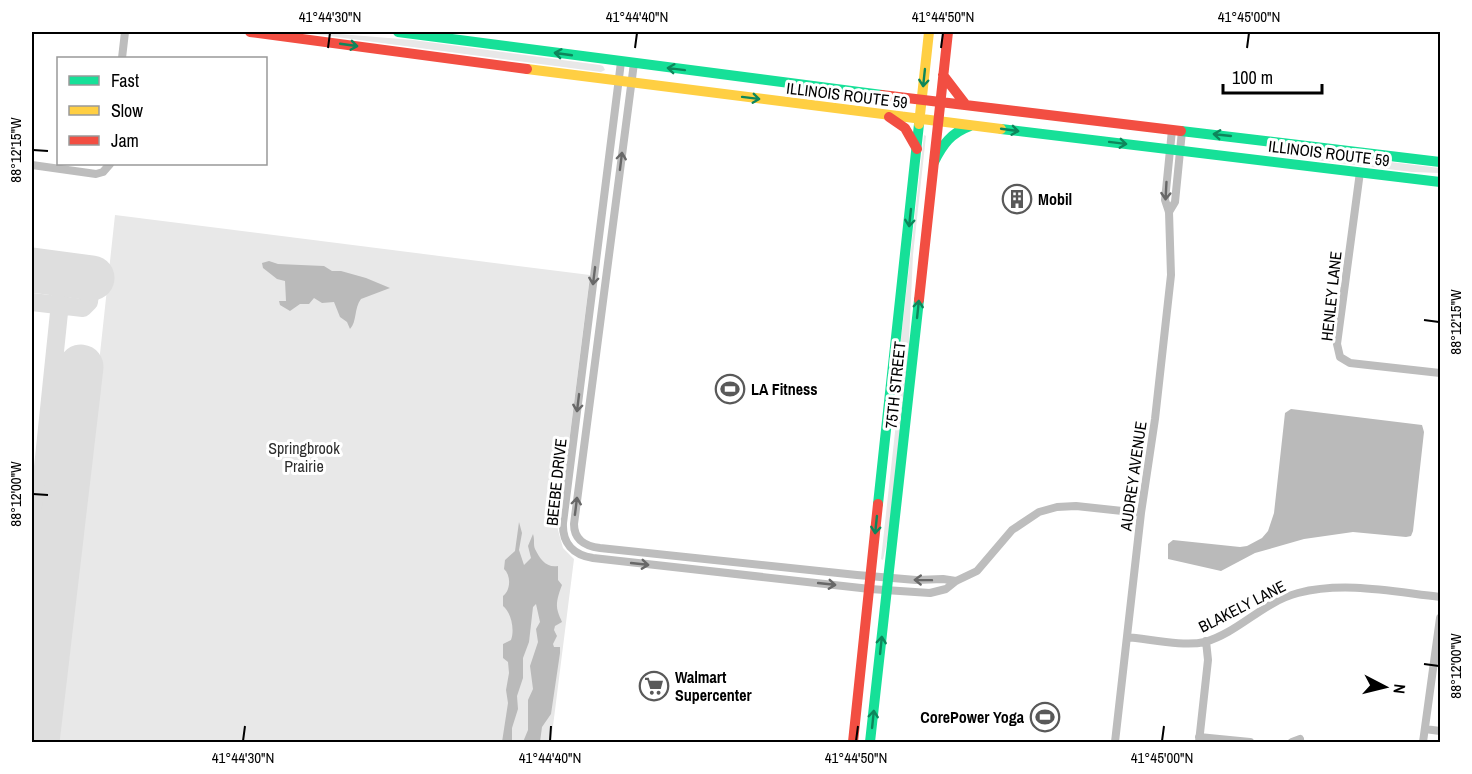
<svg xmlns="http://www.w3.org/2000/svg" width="1472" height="774" viewBox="0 0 1472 774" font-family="'Archivo Narrow',sans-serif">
	<rect width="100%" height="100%" fill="#fff"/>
	<path fill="#e8e8e8" d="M315,32L413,40L600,65L603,66L605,70L601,72L314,34Z
		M924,135L926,136L913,255L908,363L891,524L883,560L881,559L896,423L898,365Z
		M1290,155L1357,158L1440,168V173L1412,172L1290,157Z
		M115,215L590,275L558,530L563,548L574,559L551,742H58Z"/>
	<path fill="#bababa" d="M269,261L278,264L324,266L332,271H341L366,278L390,288L361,299C354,308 357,322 350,329L347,322L340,317L334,302L322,303L314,298L309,304H300L290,311L280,305L279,301H286L285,281L277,279L263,268L262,263Z
		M1291,409L1422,425L1424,432L1413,531L1411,536L1406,537L1353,532L1304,539L1255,553L1221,571L1168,559V544L1173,540L1240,547L1247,546L1262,538L1268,531L1274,513L1285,413Z
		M519,522L522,533L519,550L524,565L531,558L528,546L533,534C535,540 533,544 535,549C540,559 546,568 558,566V580L562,585C559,593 555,604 558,612C559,616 561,619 562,622L555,626L554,630L557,636L553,644L554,647H560V653L551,714L542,727L540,742H523L528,730V700L533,689L530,666L538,642L536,629L540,622L536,604L533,607L529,642L523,658V678L517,696L518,709L512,728V742H502L508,703L506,690L509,673L508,662L503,658V644L511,640C515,630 511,612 503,606V596C511,590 511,575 504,569L505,560L515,551Z"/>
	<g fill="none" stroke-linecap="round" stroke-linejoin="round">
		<path stroke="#dedede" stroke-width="18" d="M32,302L83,308L89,302L92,278
			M32,573L63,274"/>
		<path stroke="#dedede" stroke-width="45" d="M32,270L92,278
			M37,742L81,367"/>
		<path stroke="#bdbdbd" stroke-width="8" d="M122,58L125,32
			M621,62L563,523C562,543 573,555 593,558L870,589L930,593L946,589L956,581L977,571L1012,530L1039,512L1057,507L1076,506L1141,513
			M634,63L574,524C574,540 585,546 600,548L857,575L916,580L943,579L956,581
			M32,165L96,174L103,172L110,164
			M1360,172L1337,344L1340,357L1350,363L1440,373
			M1169,212L1175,202L1182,131
			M1127,637C1150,639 1183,647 1205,642C1239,632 1263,602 1298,593C1345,581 1394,592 1440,597
			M1425,729L1440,731
			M1199,737L1250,742
			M1115,742L1141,513L1155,419L1171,275L1169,212L1165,200L1172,130
			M1199,742L1208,660L1206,641
			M1292,742L1300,739
			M1423,742L1440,618"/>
		<path stroke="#16e098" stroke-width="10" d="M398,32L882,95
			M1001,129L1440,182
			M1181,131L1440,162
			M934,162C943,144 951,133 970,126
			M878,504L919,124
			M870,742L919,300"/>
		<path stroke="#ffcf43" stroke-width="10" d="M527,69L1001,129
			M919,124L929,32"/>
		<path stroke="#f24e42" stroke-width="10" d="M250,32L527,69
			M943,75L966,105
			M882,95L1181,131
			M889,117L905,128L917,149
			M919,300L948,32
			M853,742L878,504"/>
	</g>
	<defs><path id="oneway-shaft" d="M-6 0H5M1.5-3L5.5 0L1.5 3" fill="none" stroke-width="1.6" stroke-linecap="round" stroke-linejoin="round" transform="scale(1.5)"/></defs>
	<g stroke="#0d865b">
		<use href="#oneway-shaft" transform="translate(349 45) rotate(8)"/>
		<use href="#oneway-shaft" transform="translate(563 54) rotate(-172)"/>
		<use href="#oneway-shaft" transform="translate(676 69) rotate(-173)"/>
		<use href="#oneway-shaft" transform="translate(924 78) rotate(96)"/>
		<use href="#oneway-shaft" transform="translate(751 98) rotate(7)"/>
		<use href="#oneway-shaft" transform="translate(1010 130) rotate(8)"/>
		<use href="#oneway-shaft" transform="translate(1222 135) rotate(-174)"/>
		<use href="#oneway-shaft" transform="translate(1118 143) rotate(7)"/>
		<use href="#oneway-shaft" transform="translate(910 218) rotate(96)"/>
		<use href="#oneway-shaft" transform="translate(918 309) rotate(-84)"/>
		<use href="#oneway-shaft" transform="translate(876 525) rotate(96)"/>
		<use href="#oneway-shaft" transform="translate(881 645) rotate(-84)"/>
		<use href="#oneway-shaft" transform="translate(873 719) rotate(-84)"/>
	</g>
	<g stroke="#686868">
		<use href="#oneway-shaft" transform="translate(621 161) rotate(-83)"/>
		<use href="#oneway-shaft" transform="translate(1166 191) rotate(93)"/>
		<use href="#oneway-shaft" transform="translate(594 276) rotate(97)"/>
		<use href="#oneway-shaft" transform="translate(578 403) rotate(97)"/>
		<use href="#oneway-shaft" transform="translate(576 506) rotate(-83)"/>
		<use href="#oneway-shaft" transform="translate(640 564) rotate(6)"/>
		<use href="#oneway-shaft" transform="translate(923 580) rotate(-179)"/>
		<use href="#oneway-shaft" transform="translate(827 584) rotate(6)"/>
	</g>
	<path fill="none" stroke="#000" stroke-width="2" d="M328,48L330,33M635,48L637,33M941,48L943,33M1247,48L1249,33M33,150L48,151M1424,320L1439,322M33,494L48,495M1424,664L1439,666M243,741L245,726M550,741L551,726M856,741L858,726M1162,741L1164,726"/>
	<defs>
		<g id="building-ring" transform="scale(1.5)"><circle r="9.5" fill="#fff" stroke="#595959" stroke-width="1.5"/><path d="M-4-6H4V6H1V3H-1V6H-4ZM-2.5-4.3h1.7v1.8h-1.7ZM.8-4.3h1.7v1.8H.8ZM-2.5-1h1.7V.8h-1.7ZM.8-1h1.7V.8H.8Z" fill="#595959"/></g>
		<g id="stadium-ring" transform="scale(1.5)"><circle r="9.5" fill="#fff" stroke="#595959" stroke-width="1.5"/><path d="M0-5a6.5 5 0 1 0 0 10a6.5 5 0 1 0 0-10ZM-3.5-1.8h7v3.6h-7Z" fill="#595959"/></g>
		<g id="supermarket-ring" transform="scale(1.5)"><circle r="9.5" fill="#fff" stroke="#595959" stroke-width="1.5"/><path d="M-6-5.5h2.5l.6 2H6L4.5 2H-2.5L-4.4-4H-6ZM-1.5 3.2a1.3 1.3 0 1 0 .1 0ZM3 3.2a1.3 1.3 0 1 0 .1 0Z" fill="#595959"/></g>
	</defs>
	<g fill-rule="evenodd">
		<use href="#building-ring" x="1017" y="199"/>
		<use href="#stadium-ring" x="730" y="389"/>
		<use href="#supermarket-ring" x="654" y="686"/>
		<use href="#stadium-ring" x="1045" y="717"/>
	</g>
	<g text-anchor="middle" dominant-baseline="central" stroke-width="6" stroke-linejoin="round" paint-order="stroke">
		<g font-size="16" fill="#000" stroke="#fff">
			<text transform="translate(847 95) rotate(7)">ILLINOIS ROUTE 59</text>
			<text transform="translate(1329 153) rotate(7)">ILLINOIS ROUTE 59</text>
			<text transform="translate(1331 296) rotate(-84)">HENLEY LANE</text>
			<text transform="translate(895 385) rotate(-84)">75TH STREET</text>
			<text transform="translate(1133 476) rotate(-82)">AUDREY AVENUE</text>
			<text transform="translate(556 482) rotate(-84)">BEEBE DRIVE</text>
			<text transform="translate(1242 606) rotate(-27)">BLAKELY LANE</text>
		</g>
		<g font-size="16" font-weight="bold" fill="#000" stroke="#fff" text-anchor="start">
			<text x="1038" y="199">Mobil</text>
			<text x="751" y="389">LA Fitness</text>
			<text x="675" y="677">Walmart<tspan x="675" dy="18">Supercenter</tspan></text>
			<text x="1024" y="717" text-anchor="end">CorePower Yoga</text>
		</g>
		<g font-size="16" fill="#2c2c2c" stroke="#fff">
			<text x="304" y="448">Springbrook<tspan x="304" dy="18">Prairie</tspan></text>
		</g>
	</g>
	<rect width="1472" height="774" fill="none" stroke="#ffffff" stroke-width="66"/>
	<rect x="57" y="57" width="210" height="108" fill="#ffffff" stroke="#999999" stroke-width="1.5"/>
	<rect x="69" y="76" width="30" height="9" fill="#16e098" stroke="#999999" stroke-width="1.5"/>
	<text x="111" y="87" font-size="18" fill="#000000">Fast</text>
	<rect x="69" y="106" width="30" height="9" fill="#ffcf43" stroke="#999999" stroke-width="1.5"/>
	<text x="111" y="117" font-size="18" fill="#000000">Slow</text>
	<rect x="69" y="136" width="30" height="9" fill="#f24e42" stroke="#999999" stroke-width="1.5"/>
	<text x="111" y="147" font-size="18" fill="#000000">Jam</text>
	<g transform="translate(1385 687) rotate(97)" stroke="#ffffff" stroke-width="4.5" paint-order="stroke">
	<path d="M0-4.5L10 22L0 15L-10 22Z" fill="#000000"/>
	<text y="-9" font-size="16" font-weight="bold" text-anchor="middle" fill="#000000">N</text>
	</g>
	<path d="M1223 84v9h99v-9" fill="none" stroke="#000000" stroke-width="3"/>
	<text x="1232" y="84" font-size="18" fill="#000000" stroke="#ffffff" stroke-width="4.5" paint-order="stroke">100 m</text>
	<rect x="33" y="33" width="1406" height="708" fill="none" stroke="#000" stroke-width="2"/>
	<g font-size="15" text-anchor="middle" fill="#000">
		<text x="330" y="22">41°44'30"N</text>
		<text x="637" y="22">41°44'40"N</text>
		<text x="943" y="22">41°44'50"N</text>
		<text x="1249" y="22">41°45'00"N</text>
		<text transform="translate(16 150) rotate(-90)" y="5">88°12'15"W</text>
		<text transform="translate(1456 322) rotate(-90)" y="5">88°12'15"W</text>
		<text transform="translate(16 494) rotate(-90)" y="5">88°12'00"W</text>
		<text transform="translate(1456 666) rotate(-90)" y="5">88°12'00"W</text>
		<text x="243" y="763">41°44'30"N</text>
		<text x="550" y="763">41°44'40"N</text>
		<text x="856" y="763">41°44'50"N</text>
		<text x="1162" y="763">41°45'00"N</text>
	</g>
</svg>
